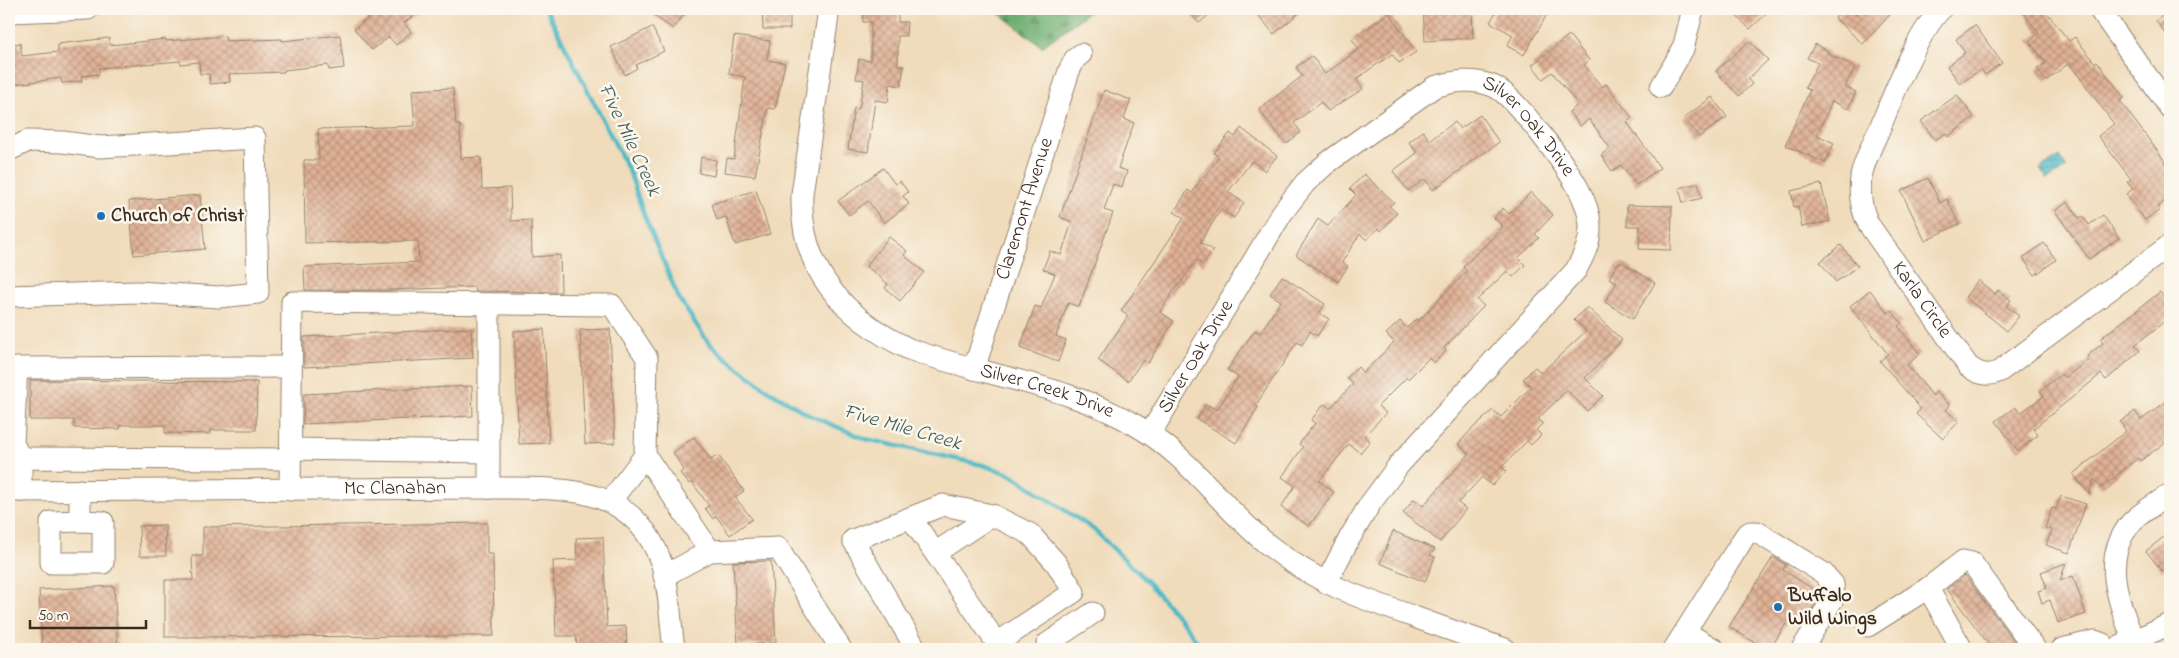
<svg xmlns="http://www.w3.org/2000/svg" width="2179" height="658" viewBox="0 0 2179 658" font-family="'Indie Flower',sans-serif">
	<defs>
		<pattern id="forest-firs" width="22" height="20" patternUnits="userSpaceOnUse" patternTransform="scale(1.25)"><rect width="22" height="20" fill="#6cad70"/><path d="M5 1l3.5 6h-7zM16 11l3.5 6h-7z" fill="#5a8d5b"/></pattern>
		<pattern id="water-rules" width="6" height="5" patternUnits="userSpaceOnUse" patternTransform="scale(1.25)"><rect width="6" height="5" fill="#4bb9c6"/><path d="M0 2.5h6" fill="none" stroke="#4097a0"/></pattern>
		<pattern id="building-cross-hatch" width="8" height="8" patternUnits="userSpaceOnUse" patternTransform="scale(1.25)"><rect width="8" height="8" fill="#e0b296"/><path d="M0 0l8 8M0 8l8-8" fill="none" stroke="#b7917a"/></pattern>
	</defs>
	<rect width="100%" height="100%" fill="#fbf7ec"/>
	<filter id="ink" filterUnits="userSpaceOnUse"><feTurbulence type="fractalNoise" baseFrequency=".02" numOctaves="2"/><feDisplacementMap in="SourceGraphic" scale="10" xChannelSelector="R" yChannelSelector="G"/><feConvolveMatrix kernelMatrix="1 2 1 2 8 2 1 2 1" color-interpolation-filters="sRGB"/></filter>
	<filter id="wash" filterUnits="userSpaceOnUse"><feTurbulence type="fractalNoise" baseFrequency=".0096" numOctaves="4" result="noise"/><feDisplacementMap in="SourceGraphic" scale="20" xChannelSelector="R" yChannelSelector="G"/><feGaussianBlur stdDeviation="1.12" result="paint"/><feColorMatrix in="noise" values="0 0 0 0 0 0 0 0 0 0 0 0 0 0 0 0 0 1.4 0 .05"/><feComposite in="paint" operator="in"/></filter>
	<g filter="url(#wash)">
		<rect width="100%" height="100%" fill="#f0dcbb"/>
		<path fill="url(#forest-firs)" stroke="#546c47" d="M993,9H1093L1042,47Z"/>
		<path fill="url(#water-rules)" stroke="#437272" d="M2060,157L2067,168L2047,180L2040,169Z"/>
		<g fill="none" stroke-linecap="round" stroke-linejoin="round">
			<path stroke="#4bb9c6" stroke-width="4.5" d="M546,9L630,173L644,215L679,299L708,342L728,360L765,388L809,415L866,439L983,465L1012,475L1093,529L1145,579L1184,624L1203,649"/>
		</g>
		<g id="blocks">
			<path fill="url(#building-cross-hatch)" d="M379,9H423L404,23L411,32L396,45L389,37L372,50L354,29Z
				M645,9H688L673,29Z
				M762,9H790V29H763Z
				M863,9H898V22H907L906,36H898V65L904,66L901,86L890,84L888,102L875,100L868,152L848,149L854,108L859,109L864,80L856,79L859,59L871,61V22H863Z
				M1186,9H1216L1199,23Z
				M1253,9H1304L1274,34Z
				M1423,9H1472L1473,38L1425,41Z
				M1498,9H1550L1524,55L1507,46L1513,35L1490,22Z
				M1729,9H1771L1750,29Z
				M1843,9H1851L1857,14L1862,9H1895L1863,44L1835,18Z
				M2021,9H2044L2069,41L2075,37L2095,63L2097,61L2124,98L2120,101L2170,168V197L2157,207L2160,210L2145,220L2126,194L2133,189L2127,182L2131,179L2098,136L2114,124L2069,63L2046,81L2037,69L2046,63L2029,41L2039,33Z
				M2170,9V40L2156,21Z
				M1389,13L1416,52L1399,63L1392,54L1356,79L1363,89L1328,111L1321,102L1294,123L1301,132L1286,144L1259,110L1302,76L1296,67L1312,56L1325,74L1359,49L1352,39Z
				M1975,25L2002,63L1985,75L1981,69L1960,84L1947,66L1965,53L1956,39Z
				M652,27L664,51L636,65L637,68L625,75L611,47Z
				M340,35L344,68L329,70L328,65L284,70V72L229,74L230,82L210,84L209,74H200L199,62L181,64L180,61L99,68V74L81,76L82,81L62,83L61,78L9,85V45L20,43L22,56L58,52V44L109,38L110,45L166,39V41L225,36L226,41L282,39V41Z
				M1569,35L1589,60L1584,65L1602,87L1606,84L1632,118L1627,122L1660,168L1636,185L1621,165L1612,171L1601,155L1610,148L1589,119L1580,126L1569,112L1578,105L1552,72L1543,79L1532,65Z
				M734,36L770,41L767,60L785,63L775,109L768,108L755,176L725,172L727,158L734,159L745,77L729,74Z
				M1749,41L1768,60L1748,79L1752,84L1739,96L1716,71Z
				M1815,44L1828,51L1827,53L1855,67L1845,87L1856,92L1848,109L1832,101L1817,135L1834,143L1825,163L1785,145L1810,90L1805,88L1818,63L1807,58Z
				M453,88L456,125H460L461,158L481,157L482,189L510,188L511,221L531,220L532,257L560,255L561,292L475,291V287L388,290H305L304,267L419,262L418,241L305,243L304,160H319L318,129L415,126L412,90Z
				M1104,90L1131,100L1124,119L1134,123L1118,168L1127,171L1122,187L1113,184L1104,210L1113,213L1079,307L1068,303L1056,336L1066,340L1058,362L1020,348L1035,306L1041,308L1055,274L1043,269L1050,251L1061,255L1072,222L1060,217Z
				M1957,95L1974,117L1948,137L1946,133L1935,140L1921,121Z
				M1712,97L1727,117L1699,137L1684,118Z
				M1480,115L1499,142L1433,190L1425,179L1408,191L1393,171L1417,153L1409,142L1423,131L1430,140L1455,122L1460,129Z
				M1241,128L1277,156L1265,171L1252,161L1228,192L1244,203L1234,218L1221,210L1200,242L1213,250L1203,265L1197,260L1179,285L1178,284L1160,312L1174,321L1148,363L1143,360L1128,381L1098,360L1128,316L1121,311L1184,218L1174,212L1188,190L1192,193L1203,176L1204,177L1219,157L1214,153L1230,133L1235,137Z
				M701,157L716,160L714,176L699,173Z
				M883,168L895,184L900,181L908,192L903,196L909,204L884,223L868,201L849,215L838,201Z
				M1364,174L1394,202L1389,206L1397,213L1381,231L1378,228L1367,240L1360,234L1342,262L1348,266L1338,282L1296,255L1318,219L1328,226L1356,195L1350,189Z
				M1928,178L1940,203L1947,199L1959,224L1925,241L1901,191Z
				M1698,183L1702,198L1683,203L1679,188Z
				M1821,184L1830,221L1802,227L1798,206L1794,207L1791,191Z
				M756,190L770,234L735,245L726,217L717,220L712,204Z
				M1531,192L1553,215L1535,234L1539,238L1518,258L1525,265L1513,277L1507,271L1477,300L1484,306L1444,348L1446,351L1434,363L1429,358L1408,379L1407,377L1378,406L1386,413L1364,436L1370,441L1360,453L1349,444L1319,481L1334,492L1309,526L1281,507L1295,486L1282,477L1303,447L1299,444L1315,423L1311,420L1324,404L1330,408L1353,384L1347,378L1358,367L1363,373L1394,342L1386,334L1400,321L1407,328L1416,319L1418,321L1467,271L1463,267L1503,227L1494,218L1503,208L1509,214Z
				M200,195L205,249L134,255L129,201Z
				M2068,202L2079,218L2083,216L2089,225L2103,215L2119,238L2089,259L2055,211Z
				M1627,205L1672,206L1671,250L1639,249L1640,226H1627Z
				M889,237L907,251L904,255L924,272L900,301L885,288L888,284L866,266Z
				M2044,243L2056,260L2035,275L2023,258Z
				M1841,245L1858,266L1836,282L1820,262Z
				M1618,263H1623L1655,283L1633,319L1605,302L1617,282L1609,278Z
				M1282,276L1325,304L1319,313L1329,319L1317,336L1310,331L1302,345L1297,342L1256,405L1258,407L1236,443L1197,419L1206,404L1217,410L1238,377L1227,370L1255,330L1260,333L1281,301L1270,294Z
				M1978,280L1995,294L1998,290L2011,300L2006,306L2019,316L2007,331L1965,297Z
				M1870,290L1888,313L1891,310L1902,323L1898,326L1920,354L1907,365L1933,396L1936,392L1950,405L1946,410L1959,421L1943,439L1916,414L1921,409L1880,361L1888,354L1850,306Z
				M2160,292L2170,305V317L2135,345L2140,351L2106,380L2101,374L2033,429L2038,435L2018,451L1996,421L2015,407L2020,413L2044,396L2040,391L2061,374L2065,378L2089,359L2087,356L2103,343L2100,339Z
				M1587,307L1622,340L1585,378L1603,396L1587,411L1567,390L1538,419L1543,423L1536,430L1541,435L1531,445L1527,441L1502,467L1506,471L1492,486L1482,477L1458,503L1466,509L1440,542L1403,513L1414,499L1423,506L1469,454L1458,444L1471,430L1493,410L1501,417L1531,387L1523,379L1535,367L1541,373L1586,331L1574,320Z
				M471,328L473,358L304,367V337Z
				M544,329L549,443L519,444L514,331Z
				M610,329L615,443L585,444L580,330Z
				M30,380L257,382L256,430H210V434L165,433V425H120V429L74,428V420H30Z
				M472,386L473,416L303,424L304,394Z
				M2170,399V439L2140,461L2138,458L2101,488L2094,479L2089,494L2073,474L2126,431L2120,422L2135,411L2141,420Z
				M694,437L711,460L718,455L744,491L735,497L752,519L730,535L716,516L713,519L705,508L709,506L692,482L689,484L680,473L684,470L673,453Z
				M2061,496L2086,504L2069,553L2046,545L2052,530L2045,528L2052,508L2056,509Z
				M487,523V554H493L494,636L165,637V580H193L192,556H203V527Z
				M165,525L166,556H140L139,526Z
				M1393,531L1435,549L1430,555L1435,557L1425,582L1380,563Z
				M2170,532V564L2162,571L2146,551Z
				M603,537L607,627L626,626L627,649H577L576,636H556L553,561L577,560L576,538Z
				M1773,557L1786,565L1783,570L1821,594L1801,627L1789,619L1770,649H1766L1729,627Z
				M771,561L776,643L738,645L733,562Z
				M2066,563L2060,581L2073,576L2086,614L2058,623L2050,600L2042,603L2038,591L2047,588L2041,572Z
				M1965,575L2020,649H1992L1947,589Z
				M114,586L118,648L42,649L39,590Z"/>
		</g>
	</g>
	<g filter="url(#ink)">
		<use href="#blocks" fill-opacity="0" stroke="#96836c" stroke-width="1"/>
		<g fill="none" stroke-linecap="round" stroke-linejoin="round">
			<g stroke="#96836c" stroke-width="23">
				<g id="minor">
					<path id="s1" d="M829,9L802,194C799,269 844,318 909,349C984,376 1068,385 1137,426C1191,457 1223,510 1271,547C1315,582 1357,597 1409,615C1441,627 1473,638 1505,649"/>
					<path id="s2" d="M1941,9C1915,37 1894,94 1879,130C1872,145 1864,161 1861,177C1859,193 1861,210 1869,225L1968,366C1978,374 1988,377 2000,371L2170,245"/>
					<path d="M2099,9L2170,108"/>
					<path d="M9,12L88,9"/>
					<path d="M1661,87L1683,49L1693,9"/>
					<path d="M9,150L28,141L63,142L100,147L255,138L258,293L219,297L137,292L9,296"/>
					<path id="s3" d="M974,369L1069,71L1075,59L1081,54"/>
					<path id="s4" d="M1150,434L1282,213L1305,183L1327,163L1434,87C1454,81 1473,78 1493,86C1515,95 1566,166 1578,188C1584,199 1589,211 1590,224C1591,242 1584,255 1576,270L1398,466L1370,504L1349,539L1326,583"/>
					<path d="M290,449L489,452"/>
					<path d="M21,458L13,444L17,368L290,367"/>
					<path d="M489,488V304"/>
					<path d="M290,490L292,302L612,305L647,358L645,455"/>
					<path id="s5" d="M9,491L489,488C559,489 632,481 661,562C670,589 670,621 674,649"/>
					<path d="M21,491V458L290,459"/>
					<path d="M610,502L645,455L710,551"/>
					<path d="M911,518L1001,649"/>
					<path d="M80,521L103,522V563H51V522L80,521V490"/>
					<path d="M935,553L992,515L1030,534L1056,563L1074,592L997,643"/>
					<path d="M664,576L710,551L778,548L841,649"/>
					<path d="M1928,588L1962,649"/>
					<path d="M1868,626L1928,588L1963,561L1972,563L2035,649"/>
					<path d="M1685,632L1714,649"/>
					<path d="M916,649L853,540L943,505L992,515"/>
					<path d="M1050,649L1047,644L1093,613"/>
					<path d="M1674,649L1745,536L1750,532H1757L1823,573L1833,584L1834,597L1802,649"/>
					<path d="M2062,649L2095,641L2103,644L2105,649"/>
					<path d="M2115,649L2170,624"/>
					<path d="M2136,649C2123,608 2098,564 2130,524C2140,512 2158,503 2170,494"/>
				</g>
			</g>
			<use href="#minor" stroke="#fff" stroke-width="21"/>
		</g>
	</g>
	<g fill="#1f6fb2" stroke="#fbf7ec" stroke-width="2">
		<circle cx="101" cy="216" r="5"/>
		<circle cx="1778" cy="607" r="5"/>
	</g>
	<g text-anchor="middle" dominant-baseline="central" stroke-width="5" stroke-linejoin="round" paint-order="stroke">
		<g font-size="20" fill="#3b2a1e" stroke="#fbf7ec">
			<text stroke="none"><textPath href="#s4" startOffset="570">Silver Oak Drive</textPath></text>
			<text stroke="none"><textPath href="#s3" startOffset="168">Claremont Avenue</textPath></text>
			<text stroke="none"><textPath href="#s2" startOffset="328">Karla Circle</textPath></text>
			<text stroke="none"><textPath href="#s4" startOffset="90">Silver Oak Drive</textPath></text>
			<text stroke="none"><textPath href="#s1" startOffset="532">Silver Creek Drive</textPath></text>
			<text stroke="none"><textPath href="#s5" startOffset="386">Mc Clanahan</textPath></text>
		</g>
		<g font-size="20" font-weight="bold" fill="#3b2a1e" stroke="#fbf7ec" text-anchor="start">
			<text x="111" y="216">Church of Christ</text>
			<text x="1788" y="596">Buffalo<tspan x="1788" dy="23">Wild Wings</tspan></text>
		</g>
		<g font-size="21" font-style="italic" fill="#415c59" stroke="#fbf7ec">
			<text transform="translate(629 140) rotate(65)">Five Mile Creek</text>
			<text transform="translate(902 428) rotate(16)">Five Mile Creek</text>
		</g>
	</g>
	<rect width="2179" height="658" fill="none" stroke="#fbf7ec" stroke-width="30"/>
	<path d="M30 620v8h116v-8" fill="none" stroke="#3b2a1e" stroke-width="2.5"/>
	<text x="38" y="620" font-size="15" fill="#3b2a1e" stroke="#fbf7ec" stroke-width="4" paint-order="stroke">50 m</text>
</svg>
